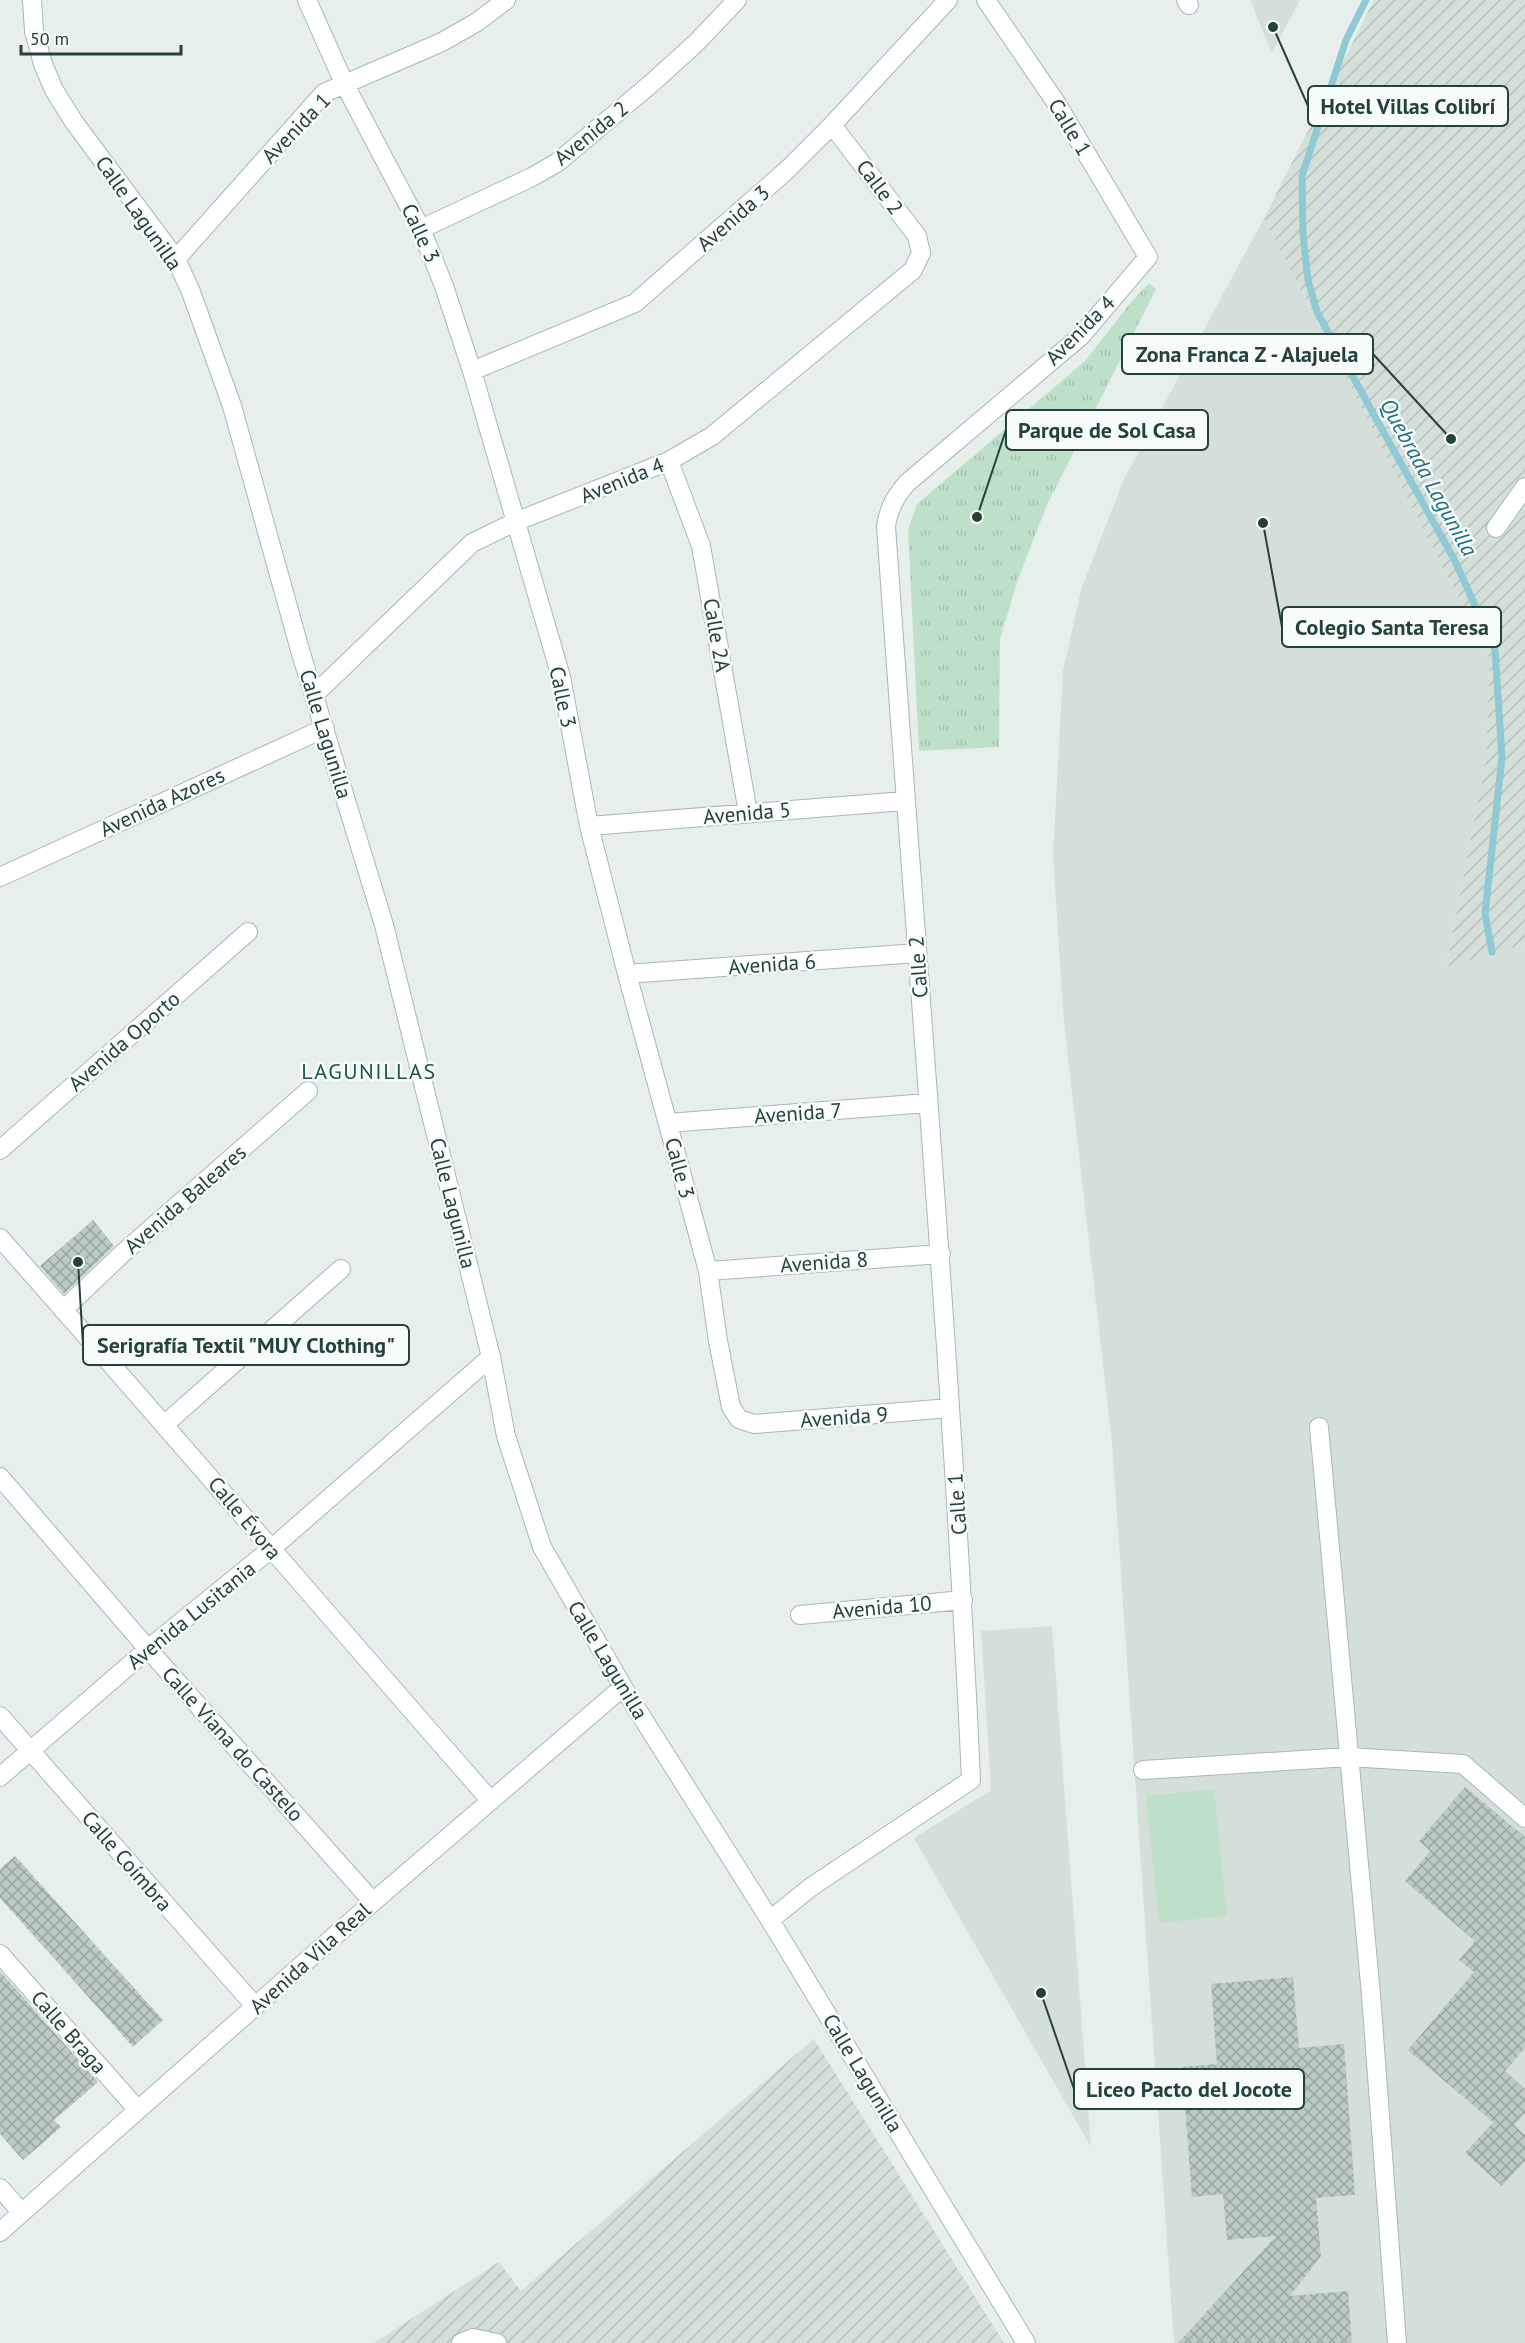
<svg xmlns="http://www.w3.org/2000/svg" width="1525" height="2343" viewBox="0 0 1525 2343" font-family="'PT Sans',sans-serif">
	<defs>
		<pattern id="industrial-furrows" width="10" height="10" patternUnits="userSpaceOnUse" patternTransform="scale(1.5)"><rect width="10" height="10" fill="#d4dfda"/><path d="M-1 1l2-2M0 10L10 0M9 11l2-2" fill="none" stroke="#b6c1bc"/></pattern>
		<pattern id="park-tufts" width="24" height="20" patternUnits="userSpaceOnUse" patternTransform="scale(1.5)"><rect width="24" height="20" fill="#bfe0c8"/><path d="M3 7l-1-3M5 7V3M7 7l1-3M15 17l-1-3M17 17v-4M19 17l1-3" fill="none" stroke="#a4c1ad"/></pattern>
		<pattern id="building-cross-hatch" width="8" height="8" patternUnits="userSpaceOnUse" patternTransform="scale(1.5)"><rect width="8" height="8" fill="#bbcac4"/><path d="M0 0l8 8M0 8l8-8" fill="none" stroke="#98a6a0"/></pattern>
	</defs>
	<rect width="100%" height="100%" fill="#e6efeb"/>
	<path fill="#d4dfda" d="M1250,0H1300L1272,53Z
		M1264,218L1490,659L1486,759L1446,966L1525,944V2343H1174L1112,1443L1064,1023L1053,856L1063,671L1081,590L1123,481Z
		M1052,1626L1091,2147L914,1838L991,1790L981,1631Z"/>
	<path fill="url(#industrial-furrows)" d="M1374,0H1525V944L1446,967L1486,759L1490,659L1264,218Z
		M814,2039L1004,2343H374L499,2262L521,2291Z"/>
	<path fill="#bfe0c8" d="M1214,1789L1227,1916L1159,1923L1146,1796Z"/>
	<path fill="url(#park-tufts)" d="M1149,283L1156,289L1047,505L1018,579L1000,639L999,747L919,751L908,530L917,504L1085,361L1132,301Z"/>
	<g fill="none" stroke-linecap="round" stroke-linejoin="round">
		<path stroke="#8ec9d4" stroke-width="7" d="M1366,0L1346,40L1302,176L1303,235L1308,280L1317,312L1455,561L1495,650L1502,757L1485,914L1492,952"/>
	</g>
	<path fill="url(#building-cross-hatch)" d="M93,1220L114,1246L64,1294L40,1266Z
		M1465,1787L1525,1837V2048L1505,2071L1525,2089V2113L1514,2125L1525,2135V2161L1502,2186L1465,2153L1493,2122L1408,2050L1474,1972L1459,1960L1475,1941L1405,1881L1430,1851L1419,1841Z
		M15,1856L163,2020L133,2047L0,1898V1869Z
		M0,1971L98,2082L54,2120L61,2127L23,2160L0,2134Z
		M1293,1977L1299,2048L1344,2044L1355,2195L1316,2198L1321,2256L1290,2296L1348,2291L1352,2343H1178L1276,2236L1227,2240L1223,2194L1192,2197L1182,2067L1217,2064L1211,1984Z"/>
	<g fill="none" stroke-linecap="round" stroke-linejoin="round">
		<g stroke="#a8b8b2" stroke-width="20">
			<path id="minor" d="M32,0L34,31L43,64L54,90L74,122L176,259L191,292L232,406L300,650L384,925L491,1357L506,1436L542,1547L623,1687L770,1920L1026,2343
				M307,0L344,83L421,229L444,286L472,371L561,677L589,826L627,974L708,1271L718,1341L731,1407L739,1419L754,1424L950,1408
				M1186,0L1189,5
				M421,229L532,177L558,162L653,82L696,43L737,0
				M176,259L324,93L442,42L477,22L506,0
				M472,371L635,303L786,171L832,125L948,0
				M669,461L701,546L748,813
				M1496,528L1525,487
				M315,694L472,543L515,522L669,461L712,436L913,270L921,253L917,236L832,125
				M589,826L905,801
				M0,877L325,728
				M627,974L917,953
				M668,1123L928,1103
				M0,1150L248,932
				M0,1238C165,1424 326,1613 490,1800
				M708,1271L941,1254
				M63,1310L123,1253L308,1091
				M165,1424L341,1269
				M1319,1427L1371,1995L1397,2343
				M0,1477L148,1649L373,1902
				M800,1615L963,1600
				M0,1716L255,2006
				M1143,1770L1349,1757L1463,1764L1525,1818
				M0,1777L148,1649L271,1549L491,1357
				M770,1920L811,1887L971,1780C952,1361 915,944 886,526C889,508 895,497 907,483L1081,336L1148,257L1057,104L986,0
				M0,1954L138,2110
				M0,2188L22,2213
				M0,2232L373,1902L623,1687
				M461,2343L473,2338L497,2343"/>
		</g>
		<use href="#minor" stroke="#fff" stroke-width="18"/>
	</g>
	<g text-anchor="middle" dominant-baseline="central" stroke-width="5" stroke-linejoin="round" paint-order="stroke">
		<g font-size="21" fill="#24423a" stroke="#f7fbf9">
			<text transform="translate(1070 127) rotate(59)">Calle 1</text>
			<text transform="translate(296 128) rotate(-46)">Avenida 1</text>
			<text transform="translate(591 133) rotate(-39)">Avenida 2</text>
			<text transform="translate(880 187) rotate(53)">Calle 2</text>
			<text transform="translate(139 213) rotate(55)">Calle Lagunilla</text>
			<text transform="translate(733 218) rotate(-41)">Avenida 3</text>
			<text transform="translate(421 233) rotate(65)">Calle 3</text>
			<text transform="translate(1080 330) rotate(-45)">Avenida 4</text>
			<text transform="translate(622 480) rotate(-22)">Avenida 4</text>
			<text transform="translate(717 635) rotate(80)">Calle 2A</text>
			<text transform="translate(563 697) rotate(78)">Calle 3</text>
			<text transform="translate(326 734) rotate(73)">Calle Lagunilla</text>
			<text transform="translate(162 802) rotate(-25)">Avenida Azores</text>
			<text transform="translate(747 813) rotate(-5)">Avenida 5</text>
			<text transform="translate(772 964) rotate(-4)">Avenida 6</text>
			<text transform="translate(918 967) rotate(-94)">Calle 2</text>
			<text transform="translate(124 1041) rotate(-41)">Avenida Oporto</text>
			<text transform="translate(798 1113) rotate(-4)">Avenida 7</text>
			<text transform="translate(680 1168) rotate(75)">Calle 3</text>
			<text transform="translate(185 1199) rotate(-41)">Avenida Baleares</text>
			<text transform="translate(453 1203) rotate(76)">Calle Lagunilla</text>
			<text transform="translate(824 1262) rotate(-4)">Avenida 8</text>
			<text transform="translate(844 1417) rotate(-4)">Avenida 9</text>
			<text transform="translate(957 1504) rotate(-94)">Calle 1</text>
			<text transform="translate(245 1518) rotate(50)">Calle Évora</text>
			<text transform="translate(882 1607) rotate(-5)">Avenida 10</text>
			<text transform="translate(191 1615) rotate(-39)">Avenida Lusitania</text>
			<text transform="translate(608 1660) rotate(59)">Calle Lagunilla</text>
			<text transform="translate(233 1744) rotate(48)">Calle Viana do Castelo</text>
			<text transform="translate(127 1861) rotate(49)">Calle Coímbra</text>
			<text transform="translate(310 1958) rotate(-42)">Avenida Vila Real</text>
			<text transform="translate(69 2032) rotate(49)">Calle Braga</text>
			<text transform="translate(863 2073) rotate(59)">Calle Lagunilla</text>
		</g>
		<g font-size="22" font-style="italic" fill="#1c6f80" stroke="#f7fbf9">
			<text transform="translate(1429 477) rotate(61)">Quebrada Lagunilla</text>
		</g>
		<g font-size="22" letter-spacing="1.5" fill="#1f5548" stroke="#f7fbf9">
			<text x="369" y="1071">LAGUNILLAS</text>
		</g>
	</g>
	<path fill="none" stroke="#24423a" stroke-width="2" d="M1273 27L1308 106M1451 439L1373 354M977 517L1006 430M1263 523L1282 627M78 1262L83 1345M1041 1993L1074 2089"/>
	<g fill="#24423a" stroke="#f7fbf9" stroke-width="2">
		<circle cx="1273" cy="27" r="6"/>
		<circle cx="1451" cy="439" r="6"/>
		<circle cx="977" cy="517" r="6"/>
		<circle cx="1263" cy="523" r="6"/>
		<circle cx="78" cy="1262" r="6"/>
		<circle cx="1041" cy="1993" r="6"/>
	</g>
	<g fill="#f7fbf9" stroke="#24423a" stroke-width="2">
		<rect x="1308" y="86" width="200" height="40" rx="6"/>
		<rect x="1122" y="334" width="251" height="40" rx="6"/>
		<rect x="1006" y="410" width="202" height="40" rx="6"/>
		<rect x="1282" y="607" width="219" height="40" rx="6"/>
		<rect x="83" y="1325" width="326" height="40" rx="6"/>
		<rect x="1074" y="2069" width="230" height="40" rx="6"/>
	</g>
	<g font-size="22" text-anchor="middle" font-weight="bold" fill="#24423a">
		<text x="1408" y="114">Hotel Villas Colibrí</text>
		<text x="1247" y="362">Zona Franca Z - Alajuela</text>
		<text x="1107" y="438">Parque de Sol Casa</text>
		<text x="1392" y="635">Colegio Santa Teresa</text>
		<text x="246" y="1353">Serigrafía Textil "MUY Clothing"</text>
		<text x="1189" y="2097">Liceo Pacto del Jocote</text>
	</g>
	<path d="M21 45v9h160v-9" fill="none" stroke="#24423a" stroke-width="3"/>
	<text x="30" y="45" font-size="18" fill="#24423a" stroke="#f7fbf9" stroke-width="4.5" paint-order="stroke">50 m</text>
</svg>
